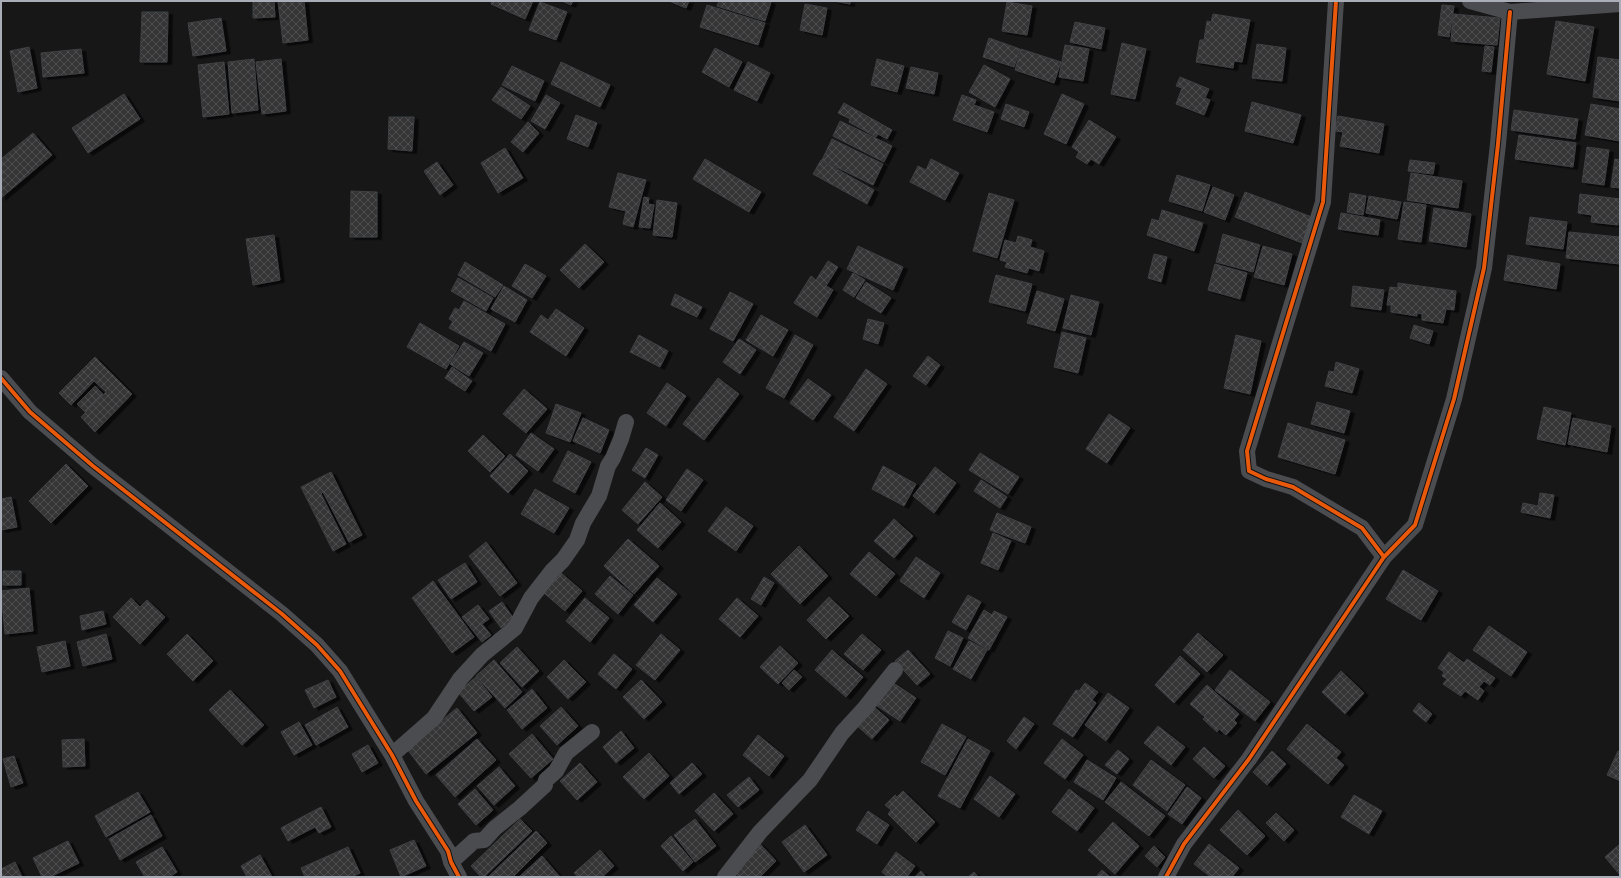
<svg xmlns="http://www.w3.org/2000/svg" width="1621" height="878" viewBox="0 0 1621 878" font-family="Inter,sans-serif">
	<defs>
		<pattern id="building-cross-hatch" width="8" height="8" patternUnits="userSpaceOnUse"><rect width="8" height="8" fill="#353536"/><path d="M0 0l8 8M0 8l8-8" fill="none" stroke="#4f5051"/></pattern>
		<filter id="shadow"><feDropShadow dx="4.5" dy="2.5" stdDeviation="0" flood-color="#0009"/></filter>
	</defs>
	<rect width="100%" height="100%" fill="#171717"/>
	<path fill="url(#building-cross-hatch)" stroke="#3f4043" filter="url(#shadow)" d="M253,1H274L275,17L253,18Z
		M278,1H304L308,40L283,43Z
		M492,1H533L525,19L491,4Z
		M562,1H573L571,5Z
		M669,1H689L686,8Z
		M719,1H768L771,2L765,21L717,6Z
		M834,1H850V4Z
		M540,2L567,12L556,40L529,30Z
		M1007,2L1032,6L1027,35L1002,31Z
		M805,4L827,8L822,35L800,30Z
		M707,5L765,23L758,45L700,27Z
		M1442,5L1454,6L1449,37L1438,35Z
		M142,12H168L167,62H140Z
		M1213,14L1250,20L1242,62L1234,61L1233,68L1196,62L1200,40H1204L1207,21L1211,22Z
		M1453,14L1500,18L1497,45L1451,41Z
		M221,18L226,51L193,56L188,23Z
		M1556,21L1594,27L1585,81L1547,74Z
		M1075,22L1105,28L1101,49L1070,42Z
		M989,38L1020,49L1014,67L983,57Z
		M1122,43L1146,49L1135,99L1111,94Z
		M1257,44L1286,48L1282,81L1252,78Z
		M1065,45L1089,49L1083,81L1059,77Z
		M1485,46L1494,47L1491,72L1482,71Z
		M29,47L37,88L18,92L10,51Z
		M715,48L742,62L729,87L702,72Z
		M81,49L84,73L43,77L41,53Z
		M1021,49L1061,62L1054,83L1015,70Z
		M1598,57L1620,60V101L1593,97Z
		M254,59L258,110L232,113L228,62Z
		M281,59L286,111L262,114L256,62Z
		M877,59L904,66L897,92L871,85Z
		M224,62L229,114L203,117L198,65Z
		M561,62L610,85L600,107L551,84Z
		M748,62L770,73L757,101L734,90Z
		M984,65L1010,79L995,107L969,92Z
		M512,66L544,81L535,101L502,85Z
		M911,67L938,73L934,94L906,88Z
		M1180,77L1209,89L1205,98L1210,100L1204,115L1176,104L1182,88L1176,86Z
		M501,87L530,106L521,119L492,100Z
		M124,94L140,119L88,153L72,128Z
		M1062,94L1084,104L1066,144L1044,134Z
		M546,95L560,103L545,129L531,121Z
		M962,95L976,100L974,105L994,112L987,132L953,120Z
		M1252,102L1301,115L1293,143L1245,131Z
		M844,103L892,130L887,139L878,134L876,137L849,122L850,119L838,113Z
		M1006,104L1029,112L1024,127L1001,119Z
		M1591,104L1620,109V141L1585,135Z
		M1514,110L1578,119L1575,139L1511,130Z
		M576,115L597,123L588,147L567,139Z
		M1338,116L1384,124L1379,153L1340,146L1343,132L1335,131Z
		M389,117H414L412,151L388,149Z
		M1089,120L1116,137L1099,164L1091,159L1087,164L1076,157L1079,152L1072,147Z
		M840,121L892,146L884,162L833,136Z
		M528,122L539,133L523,152L511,142Z
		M33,133L52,155L1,198V159Z
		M1519,135L1576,143L1573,167L1515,159Z
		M832,139L883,164L873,185L822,160Z
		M1587,147L1609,150L1604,185L1582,182Z
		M505,148L523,178L498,193L481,163Z
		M705,159L761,192L749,212L693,179Z
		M931,159L959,173L945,200L910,182L918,166L926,170Z
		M1615,159L1620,160V188L1611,187Z
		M821,160L874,190L867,204L813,174Z
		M1410,160L1435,163L1433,174L1408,171Z
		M437,162L453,185L440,195L424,171Z
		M618,173L646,180L633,227L623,224L626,211L609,207Z
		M1411,173L1462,181L1458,208L1407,200Z
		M1177,175L1210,185L1202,211L1169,201Z
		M1213,187L1234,195L1225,220L1204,212Z
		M351,191L377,192V237H350Z
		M1245,192L1312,217L1302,243L1235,217Z
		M989,193L1014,200L997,258L973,251Z
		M1350,193L1366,196L1363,215L1347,212Z
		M1580,194L1620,199L1618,225L1591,222L1592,215L1578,213Z
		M1369,196L1401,202L1397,219L1366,213Z
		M644,197L649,198L648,204L654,205L650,228L639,227Z
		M657,200L677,203L672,237L653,235Z
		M1404,202L1426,205L1421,242L1398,239Z
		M1434,208L1471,214L1466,247L1429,241Z
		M1162,210L1203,223L1194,251L1147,235L1152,219L1159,221Z
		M1341,213L1380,220L1378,235L1338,229Z
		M1530,217L1567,222L1563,249L1526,244Z
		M1569,232L1620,237V264L1566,258Z
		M1223,234L1260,245L1253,272L1216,262Z
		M274,235L280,280L253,285L246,239Z
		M1018,236L1032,240L1030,247L1044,251L1039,271L1029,268L1027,273L1005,267L1007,262L1000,260L1005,240L1016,243Z
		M585,244L604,262L579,288L560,270Z
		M858,246L903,267L893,290L847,269Z
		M1263,246L1292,254L1284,285L1254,277Z
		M1154,254L1167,257L1161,282L1148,278Z
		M1508,255L1560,264L1556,289L1504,280Z
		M828,261L838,267L826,286L833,290L817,317L794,303L811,276L816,280Z
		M465,262L503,285L495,297L458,275Z
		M525,264L546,276L532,298L512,286Z
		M1215,264L1247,273L1240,299L1208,290Z
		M853,273L865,280L854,297L843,290Z
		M996,275L1032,284L1025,311L989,302Z
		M458,278L493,298L486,311L451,291Z
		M866,282L891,298L881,313L856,298Z
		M1398,283L1456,291L1454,310L1446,309L1443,323L1422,320V314L1417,313V316L1391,312V305H1387L1390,287L1398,288Z
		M504,286L527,300L515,322L491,309Z
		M1353,286L1384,290L1381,310L1351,306Z
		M1037,291L1064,299L1055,331L1027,323Z
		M730,292L753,304L733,341L710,329Z
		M675,294L702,307L697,317L671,305Z
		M1071,295L1099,302L1091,335L1063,328Z
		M464,301L505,324L491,351L449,328L453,321L449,319L455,308L459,310Z
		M556,309L584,328L566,356L530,332L541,315L548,320Z
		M761,315L788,330L773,356L746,340Z
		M868,319L884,323L878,344L863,339Z
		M420,323L459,346L446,369L407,347Z
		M1414,325L1433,331L1429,344L1410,338Z
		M1062,332L1086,338L1078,373L1054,367Z
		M639,335L668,351L660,367L630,352Z
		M795,335L813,345L784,398L766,388Z
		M1236,335L1261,341L1250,394L1224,388Z
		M739,339L756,350L740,374L723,362Z
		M464,342L483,353L469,376L450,364Z
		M928,356L940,365L926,385L913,376Z
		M95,357L132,394L95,432L81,417L106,392L94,381L71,405L59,393Z
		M1336,362L1359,369L1352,393L1325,386L1329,371L1334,372Z
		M452,367L472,381L465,391L445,378Z
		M866,369L887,384L854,431L834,417Z
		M718,378L739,394L704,440L683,424Z
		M808,379L831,395L813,420L790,403Z
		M667,383L686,396L666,426L647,413Z
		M95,386L103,394L85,412L77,404Z
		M524,389L547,409L526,433L503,414Z
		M1317,402L1350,411L1344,433L1311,424Z
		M556,404L581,413L570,442L546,433Z
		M1544,407L1571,413L1565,445L1537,439Z
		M1109,414L1130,428L1107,463L1086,449Z
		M583,418L609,430L600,453L573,441Z
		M1573,418L1611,426L1607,452L1568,444Z
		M1288,423L1345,440L1335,474L1278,457Z
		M531,433L554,449L538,471L516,455Z
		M483,435L505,456L490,472L468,451Z
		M646,448L658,455L645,478L632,470Z
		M568,451L591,462L575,493L553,481Z
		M980,453L1019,477L1008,494L969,470Z
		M510,454L528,471L508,493L490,476Z
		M66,464L88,486L51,523L29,501Z
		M883,466L916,484L904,506L872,489Z
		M935,467L956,483L934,513L913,496Z
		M687,469L703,480L681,511L666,500Z
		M331,472L362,535L349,542L323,492L321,494L346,544L333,551L301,487Z
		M981,480L1007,497L1000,508L974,491Z
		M645,482L662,497L638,524L622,510Z
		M535,489L569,508L554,533L521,514Z
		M1540,493L1554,495L1550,518L1521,512L1523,503L1538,506Z
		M11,497L17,527L1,530V499Z
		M660,503L681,522L658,548L637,530Z
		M726,507L753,526L736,551L708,531Z
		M997,513L1031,527L1025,543L990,530Z
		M894,519L913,536L894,558L874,541Z
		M993,533L1011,541L998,570L981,563Z
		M628,539L659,566L634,594L604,566Z
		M486,542L517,583L500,596L469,556Z
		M799,546L828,576L800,604L771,574Z
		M869,552L895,574L876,596L850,574Z
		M916,557L940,573L924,598L900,581Z
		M465,563L477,582L451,599L438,580Z
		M1403,570L1438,591L1421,620L1386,599Z
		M3,571H21V585H3Z
		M561,573L582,591L565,611L544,593Z
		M610,576L633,595L618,614L595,594Z
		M764,577L774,583L761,605L751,599Z
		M657,578L677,594L653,622L634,605Z
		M433,581L474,637L452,653L412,598Z
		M29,588L33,631L5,634L1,591Z
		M968,595L981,602L966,630L952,622Z
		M829,597L849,616L826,639L807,620Z
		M131,598L140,607L147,600L165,617L140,644L113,617Z
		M585,598L609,618L590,642L566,621Z
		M737,598L758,616L740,637L719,619Z
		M502,602L514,619L501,628L489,611Z
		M478,605L489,619L482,624L491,635L482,642L462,617Z
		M984,610L992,615L994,611L1007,617L989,650L968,638Z
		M103,611L106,624L82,630L80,616Z
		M1489,626L1527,652L1511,676L1473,650Z
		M948,631L963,638L950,666L935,658Z
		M1198,633L1223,655L1207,672L1183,650Z
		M106,634L112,659L83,666L77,642Z
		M187,634L213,661L193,681L167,654Z
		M661,634L680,650L655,680L636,665Z
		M862,634L881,650L863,670L844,654Z
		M65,641L70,666L42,672L37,647Z
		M969,641L987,650L971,679L953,669Z
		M780,646L798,663L778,684L760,667Z
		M517,647L539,671L522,687L500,663Z
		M832,650L863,677L846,697L815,670Z
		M908,650L930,674L917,685L895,661Z
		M1449,652L1464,663L1467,659L1495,678L1490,685L1484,681L1479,687L1484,691L1478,700L1465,691L1461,696L1443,684L1447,679L1442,676L1444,672L1438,668Z
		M614,654L632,669L616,689L598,674Z
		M1180,656L1200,674L1174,703L1155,685Z
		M494,660L522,692L505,708L476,676Z
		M564,660L586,682L568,699L547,677Z
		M794,670L802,677L789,690L782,683Z
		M1230,670L1270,702L1255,721L1215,690Z
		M1341,671L1364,693L1345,714L1322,692Z
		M476,677L492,697L474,711L458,692Z
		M328,680L336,697L314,708L305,690Z
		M641,680L662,702L644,719L623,697Z
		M889,680L916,698L900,721L874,704Z
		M1085,683L1098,692L1092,700L1096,703L1073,737L1053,724L1076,690L1079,691Z
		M1207,685L1239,714L1234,720L1237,723L1226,735L1219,729L1217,732L1203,719L1205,717L1190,704Z
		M532,689L547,708L522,729L507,710Z
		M230,690L264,725L242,745L209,710Z
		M1108,693L1129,708L1106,741L1085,725Z
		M1419,703L1432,714L1426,722L1413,711Z
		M872,705L889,720L872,739L855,724Z
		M337,707L348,727L316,745L305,725Z
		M561,707L578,726L557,745L540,726Z
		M457,708L477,733L426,774L407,749Z
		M1024,717L1034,724L1016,749L1007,741Z
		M299,722L312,745L294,755L281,732Z
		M942,724L966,737L945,775L921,762Z
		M1307,724L1341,752L1336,758L1344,765L1328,784L1287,749Z
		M1158,726L1185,747L1171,765L1144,743Z
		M621,731L634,748L616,763L603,747Z
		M532,734L553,759L531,778L509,754Z
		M758,735L784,756L769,776L743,755Z
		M84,739L85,766L63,767L62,740Z
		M477,739L496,760L455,797L436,775Z
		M968,739L990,751L960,808L938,796Z
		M1062,739L1083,755L1065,779L1044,763Z
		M368,745L378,763L362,772L352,754Z
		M1204,747L1225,766L1214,778L1193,759Z
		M1118,750L1129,759L1117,774L1105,765Z
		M1272,751L1286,764L1267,785L1253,772Z
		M1618,751L1620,752V781L1607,775Z
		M649,753L669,776L644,799L623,777Z
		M14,756L23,783L11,787L3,759Z
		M1087,760L1116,778L1103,800L1074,782Z
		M1151,760L1185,785L1167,811L1133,785Z
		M580,763L597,782L577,800L560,781Z
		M692,763L702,774L679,794L670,783Z
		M499,767L515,786L494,805L477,786Z
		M990,776L1015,794L999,817L974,799Z
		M749,777L759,790L738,807L727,795Z
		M1121,782L1165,816L1149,836L1105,802Z
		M1187,787L1201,798L1182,824L1168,814Z
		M475,789L493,810L476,825L458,804Z
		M1069,789L1094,808L1077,831L1052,812Z
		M903,791L935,822L916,842L888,814L891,810L885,805L895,795L897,797Z
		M138,792L150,812L106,837L95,816Z
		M714,793L733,814L714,831L695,811Z
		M1354,795L1382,811L1369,834L1341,817Z
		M321,807L331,827L319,833L315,827L288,841L281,828Z
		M1238,810L1265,836L1247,855L1220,830Z
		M868,811L889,825L877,844L856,830Z
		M1276,813L1294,830L1284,841L1266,823Z
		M151,815L162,836L120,860L109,839Z
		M520,819L532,831L484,877H481L471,866Z
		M695,819L716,846L695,862L674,835Z
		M1113,822L1139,846L1115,874L1088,850Z
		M805,825L827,855L804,872L782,842Z
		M536,831L547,843L513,877H488Z
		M671,836L693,862L683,871L661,846Z
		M414,840L426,866L401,877L390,850Z
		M68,841L79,863L50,877H42L33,858Z
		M759,843L776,861L760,877H739L732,869Z
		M1209,844L1239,868L1232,877H1211L1194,864Z
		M1620,844V875L1605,857Z
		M1154,846L1165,857L1157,867L1145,856Z
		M162,847L177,872L169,877H145L136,862Z
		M348,847L360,873L351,877H305L301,868Z
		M600,850L614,866L602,877H578L574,873Z
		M896,852L915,866L907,877H888L882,872Z
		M260,855L272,877H247L241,866Z
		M542,856L560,877H519Z
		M15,862L22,877H1V869Z
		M1102,870L1110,877H1096Z
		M921,871L926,877H915Z
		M974,872L978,877H968Z"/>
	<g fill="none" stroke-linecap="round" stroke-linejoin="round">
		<path stroke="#4b4c50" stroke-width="16" d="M1336,1L1323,202L1247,451L1249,471L1266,479L1293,487L1362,528L1384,557
			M1470,1L1510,12L1620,4
			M1,378L30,412L93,466L282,614L317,645L340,671L392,755L416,801L448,851L451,862L459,877
			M392,755L434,718L460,679L482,655L515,628L531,598L552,571L563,560L577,540L583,523L599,496L608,466L613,458L621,439L626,422
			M451,862L474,841L484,840L495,828L520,808L545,785L546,780L556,771L566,753L592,732
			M725,877L760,832L810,780L842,733L864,709L895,670
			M1166,877L1184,844L1249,759L1384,557L1415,525L1454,399L1484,268L1498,144L1510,12"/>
		<g stroke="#111113" stroke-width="6">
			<path id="cycleway" d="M1336,1L1323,202L1247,451L1249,471L1266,479L1293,487L1362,528L1384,557
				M1,378L30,412L93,466L282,614L317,645L340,671L392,755L416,801L448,851L451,862L459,877
				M1166,877L1184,844L1249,759L1384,557L1415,525L1454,399L1484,268L1498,144L1510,12"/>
		</g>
		<use href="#cycleway" stroke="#e8590c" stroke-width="4"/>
	</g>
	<rect width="1621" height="878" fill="none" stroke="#a8adb8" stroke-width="4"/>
</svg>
